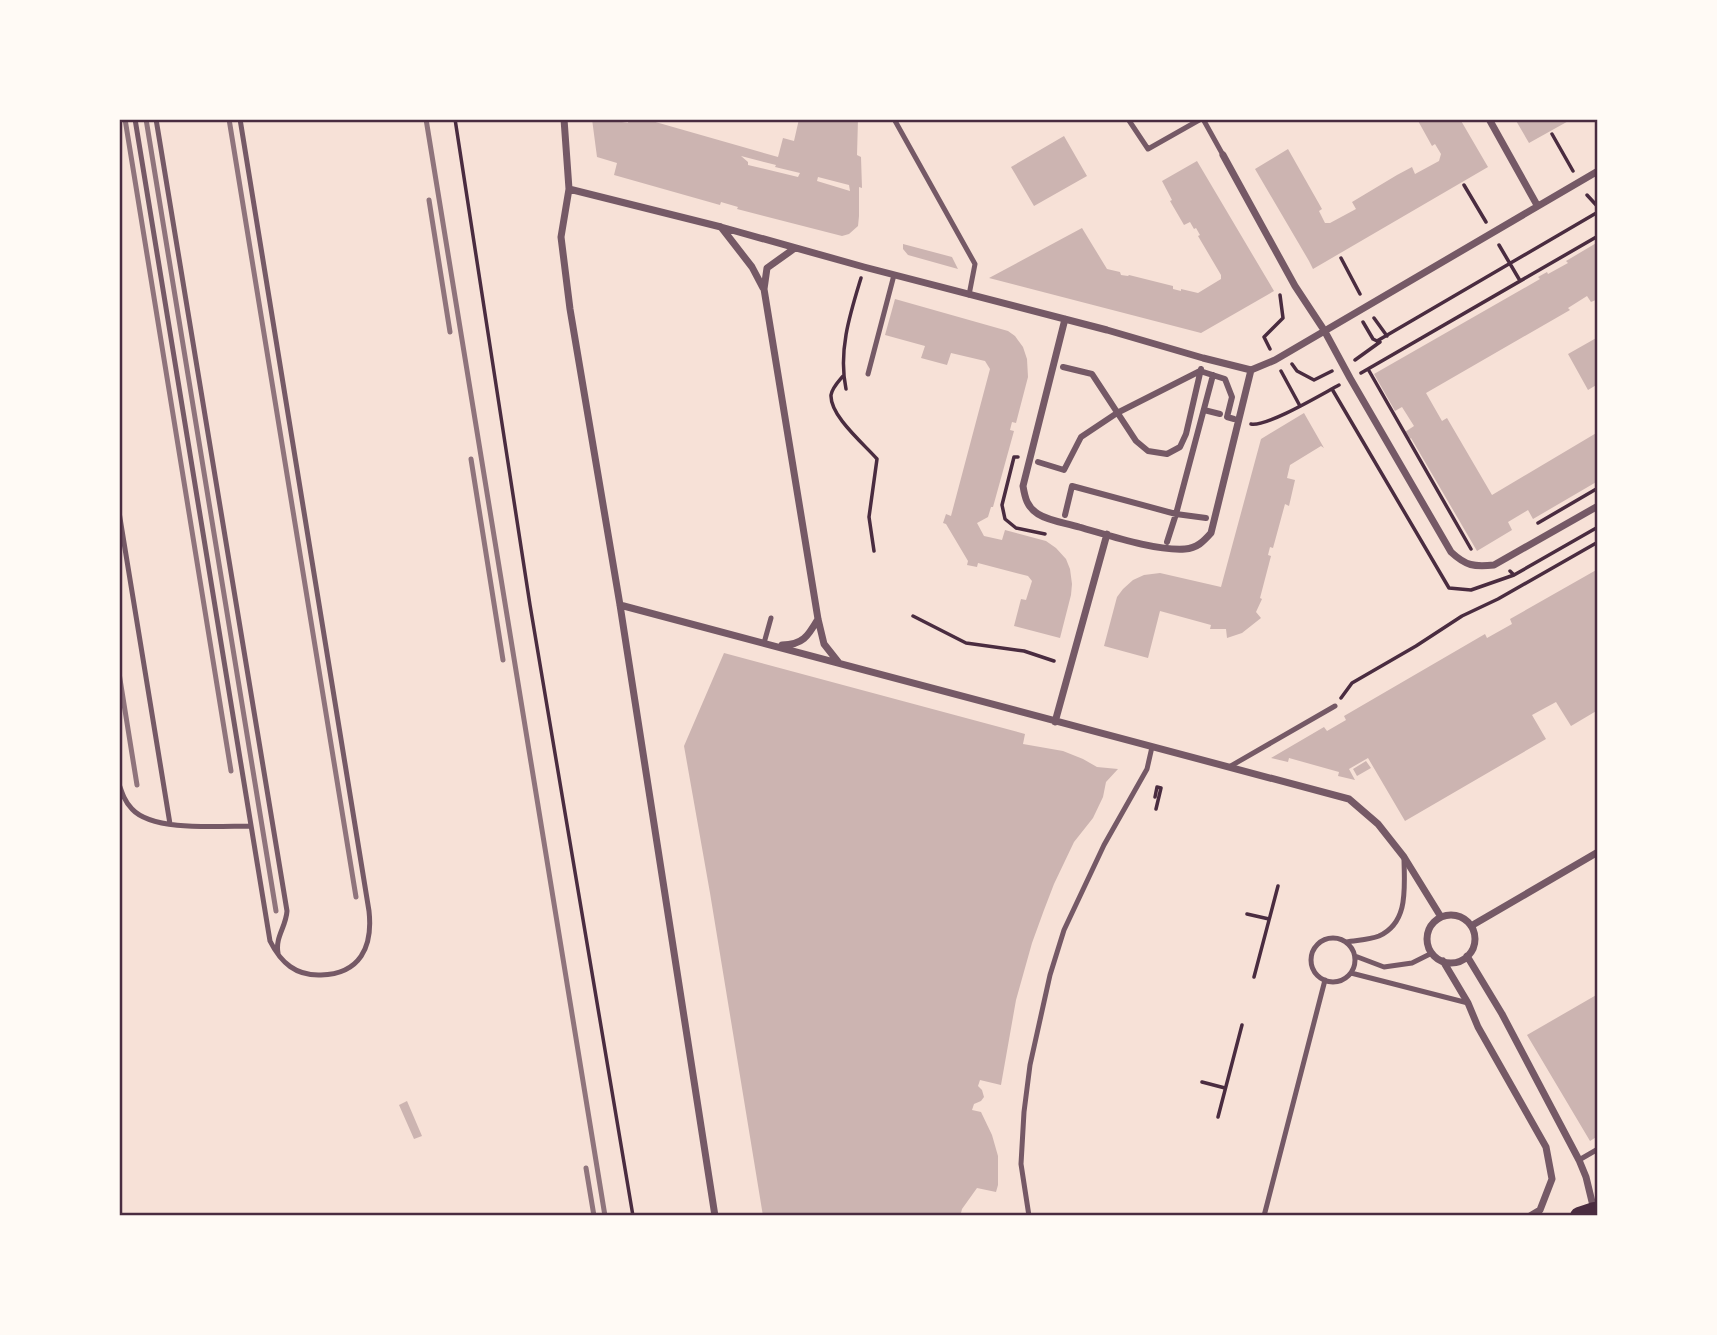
<svg xmlns="http://www.w3.org/2000/svg" width="1717" height="1335" viewBox="0 0 1717 1335" font-family="'DejaVu Sans',sans-serif">
	<rect width="100%" height="100%" fill="#f7e1d7"/>
	<path fill="#ccb4b1" fill-rule="evenodd" d="M592,119H623L622,122L628,123L629,119H645L778,157L783,138L794,141L799,119H858L857,155L861,157L862,188L859,187V216L858,226L849,234L842,236L737,209L738,207L721,202L720,205L614,175L617,163L597,157ZM741,156L776,165L775,167L800,173L798,177L748,165V162ZM818,177L849,185L850,191L817,181Z
		M1417,119H1460L1488,167L1313,269L1309,261L1255,169L1288,149L1322,209L1319,211L1325,223H1330L1356,209L1352,202L1397,175L1412,167L1415,174L1439,161L1441,154L1435,144L1432,146Z
		M1515,119H1572L1529,143Z
		M1064,136L1087,176L1034,206L1011,167Z
		M1197,161L1274,291L1201,333L989,278L1082,228L1107,269L1120,272L1121,275L1128,276L1129,275L1173,286V289L1181,291V289L1198,293L1221,279V275L1198,236L1200,235L1196,228L1194,229L1190,222L1184,225L1170,201L1172,200L1162,181Z
		M1598,242V299L1591,302L1587,296L1568,308L1570,310L1426,393L1442,421L1447,418L1492,495L1598,432V481L1533,519L1528,510L1508,522L1512,530L1477,551L1411,438L1410,439L1405,432L1414,426L1402,407L1395,411L1374,374L1540,279L1538,277L1547,272L1548,274L1568,263L1566,261Z
		M903,244L952,257L958,269L908,255L903,249Z
		M895,299L1008,331L1015,336L1023,347L1027,359L1028,377L1016,423L1012,422L1010,430L1014,431L993,507H991L988,517L977,523L984,536L1002,540L1005,530L1046,541L1056,548L1066,559L1070,569L1072,584L1071,595L1060,638L1014,626L1021,599L1026,600L1032,581L1028,576L978,563L977,567L967,565L968,561L946,524L943,523L946,514L951,516L990,369L985,361L951,353L947,365L921,358L925,346L885,335Z
		M1598,337V384L1588,390L1568,354Z
		M1304,413L1324,448L1321,446L1290,465L1287,478L1295,480L1289,506L1285,504L1273,548L1270,547L1268,555L1271,556L1260,598L1262,599L1256,612L1261,618L1242,633L1227,638L1226,629H1210L1211,625L1160,611L1148,658L1104,646L1117,597L1123,589L1133,580L1144,575L1160,573L1221,587L1261,439Z
		M1598,569V710L1571,726L1556,702L1532,715L1546,739L1405,821L1368,758L1349,769L1355,780L1338,776L1339,772L1289,758L1288,762L1271,758L1324,727L1327,731L1346,720L1344,716L1485,634L1487,638L1512,624L1510,619Z
		M724,653L1025,734L1023,744L1063,751L1083,759L1097,767L1118,769L1106,782L1103,797L1093,818L1074,842L1054,884L1044,910L1032,943L1016,1000L1001,1085L980,1080L978,1086L982,1090L984,1097L981,1101L974,1104L972,1110L981,1112L992,1135L998,1156V1185L996,1192L977,1188L962,1209L961,1213L963,1216H763L710,893L684,746Z
		M1366,761L1371,768L1357,776L1353,769Z
		M1598,994V1136L1590,1141L1527,1035Z
		M407,1101L422,1136L414,1139L399,1105Z"/>
	<g fill="none" stroke-linecap="round" stroke-linejoin="round">
		<path stroke="#4a2c40" stroke-width="3.5" d="M455,119L530,605L633,1216
			M1552,134L1573,171
			M1464,185L1486,222
			M1587,195L1598,207
			M1499,245L1519,279
			M1341,258L1360,294
			M1374,318L1387,336
			M1363,322L1373,339L1377,341L1598,212
			M1270,349L1264,337L1283,318L1280,295
			M1355,360L1380,342
			M1292,364L1297,371L1314,380L1332,371
			M1368,369L1471,549
			M1281,371L1300,406
			M1361,373L1598,236
			M843,376C838,382 832,388 831,395C830,416 864,444 877,459L869,517L874,551
			M846,389C838,351 850,314 861,278
			M1332,389L1449,588L1471,590L1514,575
			M1251,424C1267,427 1322,394 1339,385
			M1018,457H1014L1002,505L1005,519L1016,528L1045,534
			M1538,523L1598,488
			M1510,571L1514,575L1598,527
			M913,616L966,643L1024,651L1054,661
			M1341,698L1352,683L1416,646L1462,616L1498,599L1598,542
			M1155,797L1157,787L1161,788L1156,809
			M1247,914L1269,919
			M1254,977L1278,886
			M1202,1082L1225,1088
			M1218,1117L1242,1025"/>
		<path stroke="#755966" stroke-width="5" d="M135,119L270,941C281,963 296,976 321,975C360,974 373,947 369,911L240,119
			M156,119L287,911C286,927 275,937 278,953
			M894,119L975,264L969,295
			M1128,119L1148,149L1201,119
			M1203,119L1223,155
			M868,374L894,275
			M119,512L170,824
			M764,643L771,618
			M1229,767L1335,706
			M119,784C122,793 125,802 132,809C153,832 220,826 251,826
			M1311 960a22 22 0 1 1 44 0a22 22 0 1 1-44 0Z
			M1346,942C1357,940 1369,940 1379,936C1410,922 1404,885 1404,857
			M1355,956L1384,967L1412,963L1432,953
			M1351,973L1468,1003
			M1579,1160L1598,1149
			M1029,1216L1021,1164L1024,1112L1030,1065L1050,975L1064,930L1104,845L1147,769L1152,747
			M1264,1216L1325,980"/>
		<path stroke="#755966" stroke-width="6" d="M1063,367L1092,374L1136,441L1148,451L1167,454L1180,447L1186,434L1201,369
			M1204,410L1220,414
			M1038,462L1064,470L1081,437L1117,413L1200,371L1225,379L1232,397L1227,417L1234,419
			M1065,515L1072,486L1176,514L1206,518
			M1167,542L1176,514L1213,375"/>
		<path stroke="#755966" stroke-width="7" d="M564,119L569,189L561,237L570,309L620,605L715,1216
			M1489,119L1537,205
			M1223,155L1295,286L1324,330L1350,378L1451,552C1466,566 1474,567 1494,565L1598,506
			M569,189L721,227L864,267L1107,330L1203,358L1251,370L1275,360L1598,171
			M721,227L752,267L763,288
			M795,248L767,268L764,289L818,619L824,644L839,663
			M1065,319L1023,486C1025,498 1027,507 1038,514C1049,521 1066,523 1079,527C1108,535 1155,551 1185,549C1197,548 1203,542 1211,533L1251,370
			M620,605L1349,799L1378,824L1404,857L1441,917
			M782,645C803,645 808,636 818,619
			M1055,722L1107,534
			M1427 939a24 24 0 1 1 48 0a24 24 0 1 1-48 0Z
			M1471,926L1598,852
			M1467,956L1502,1014L1579,1160L1586,1177L1594,1210
			M1443,961L1468,1003L1478,1027L1546,1147L1552,1179L1540,1210L1530,1216"/>
		<path stroke="#4a2c40" stroke-width="18" d="M1579,1216L1594,1211L1598,1212"/>
		<path stroke="#8f747c" stroke-width="5" d="M125,119L231,771
			M146,119L276,911
			M229,119L356,897
			M426,119L605,1216
			M429,200L450,332
			M471,459L503,660
			M119,673L137,785
			M586,1168L594,1216"/>
	</g>
	<rect width="1717" height="1335" fill="none" stroke="#fffaf5" stroke-width="242"/>
	<rect x="121" y="121" width="1475" height="1093" fill="none" stroke="#4a2c40" stroke-width="2.5"/>
</svg>
